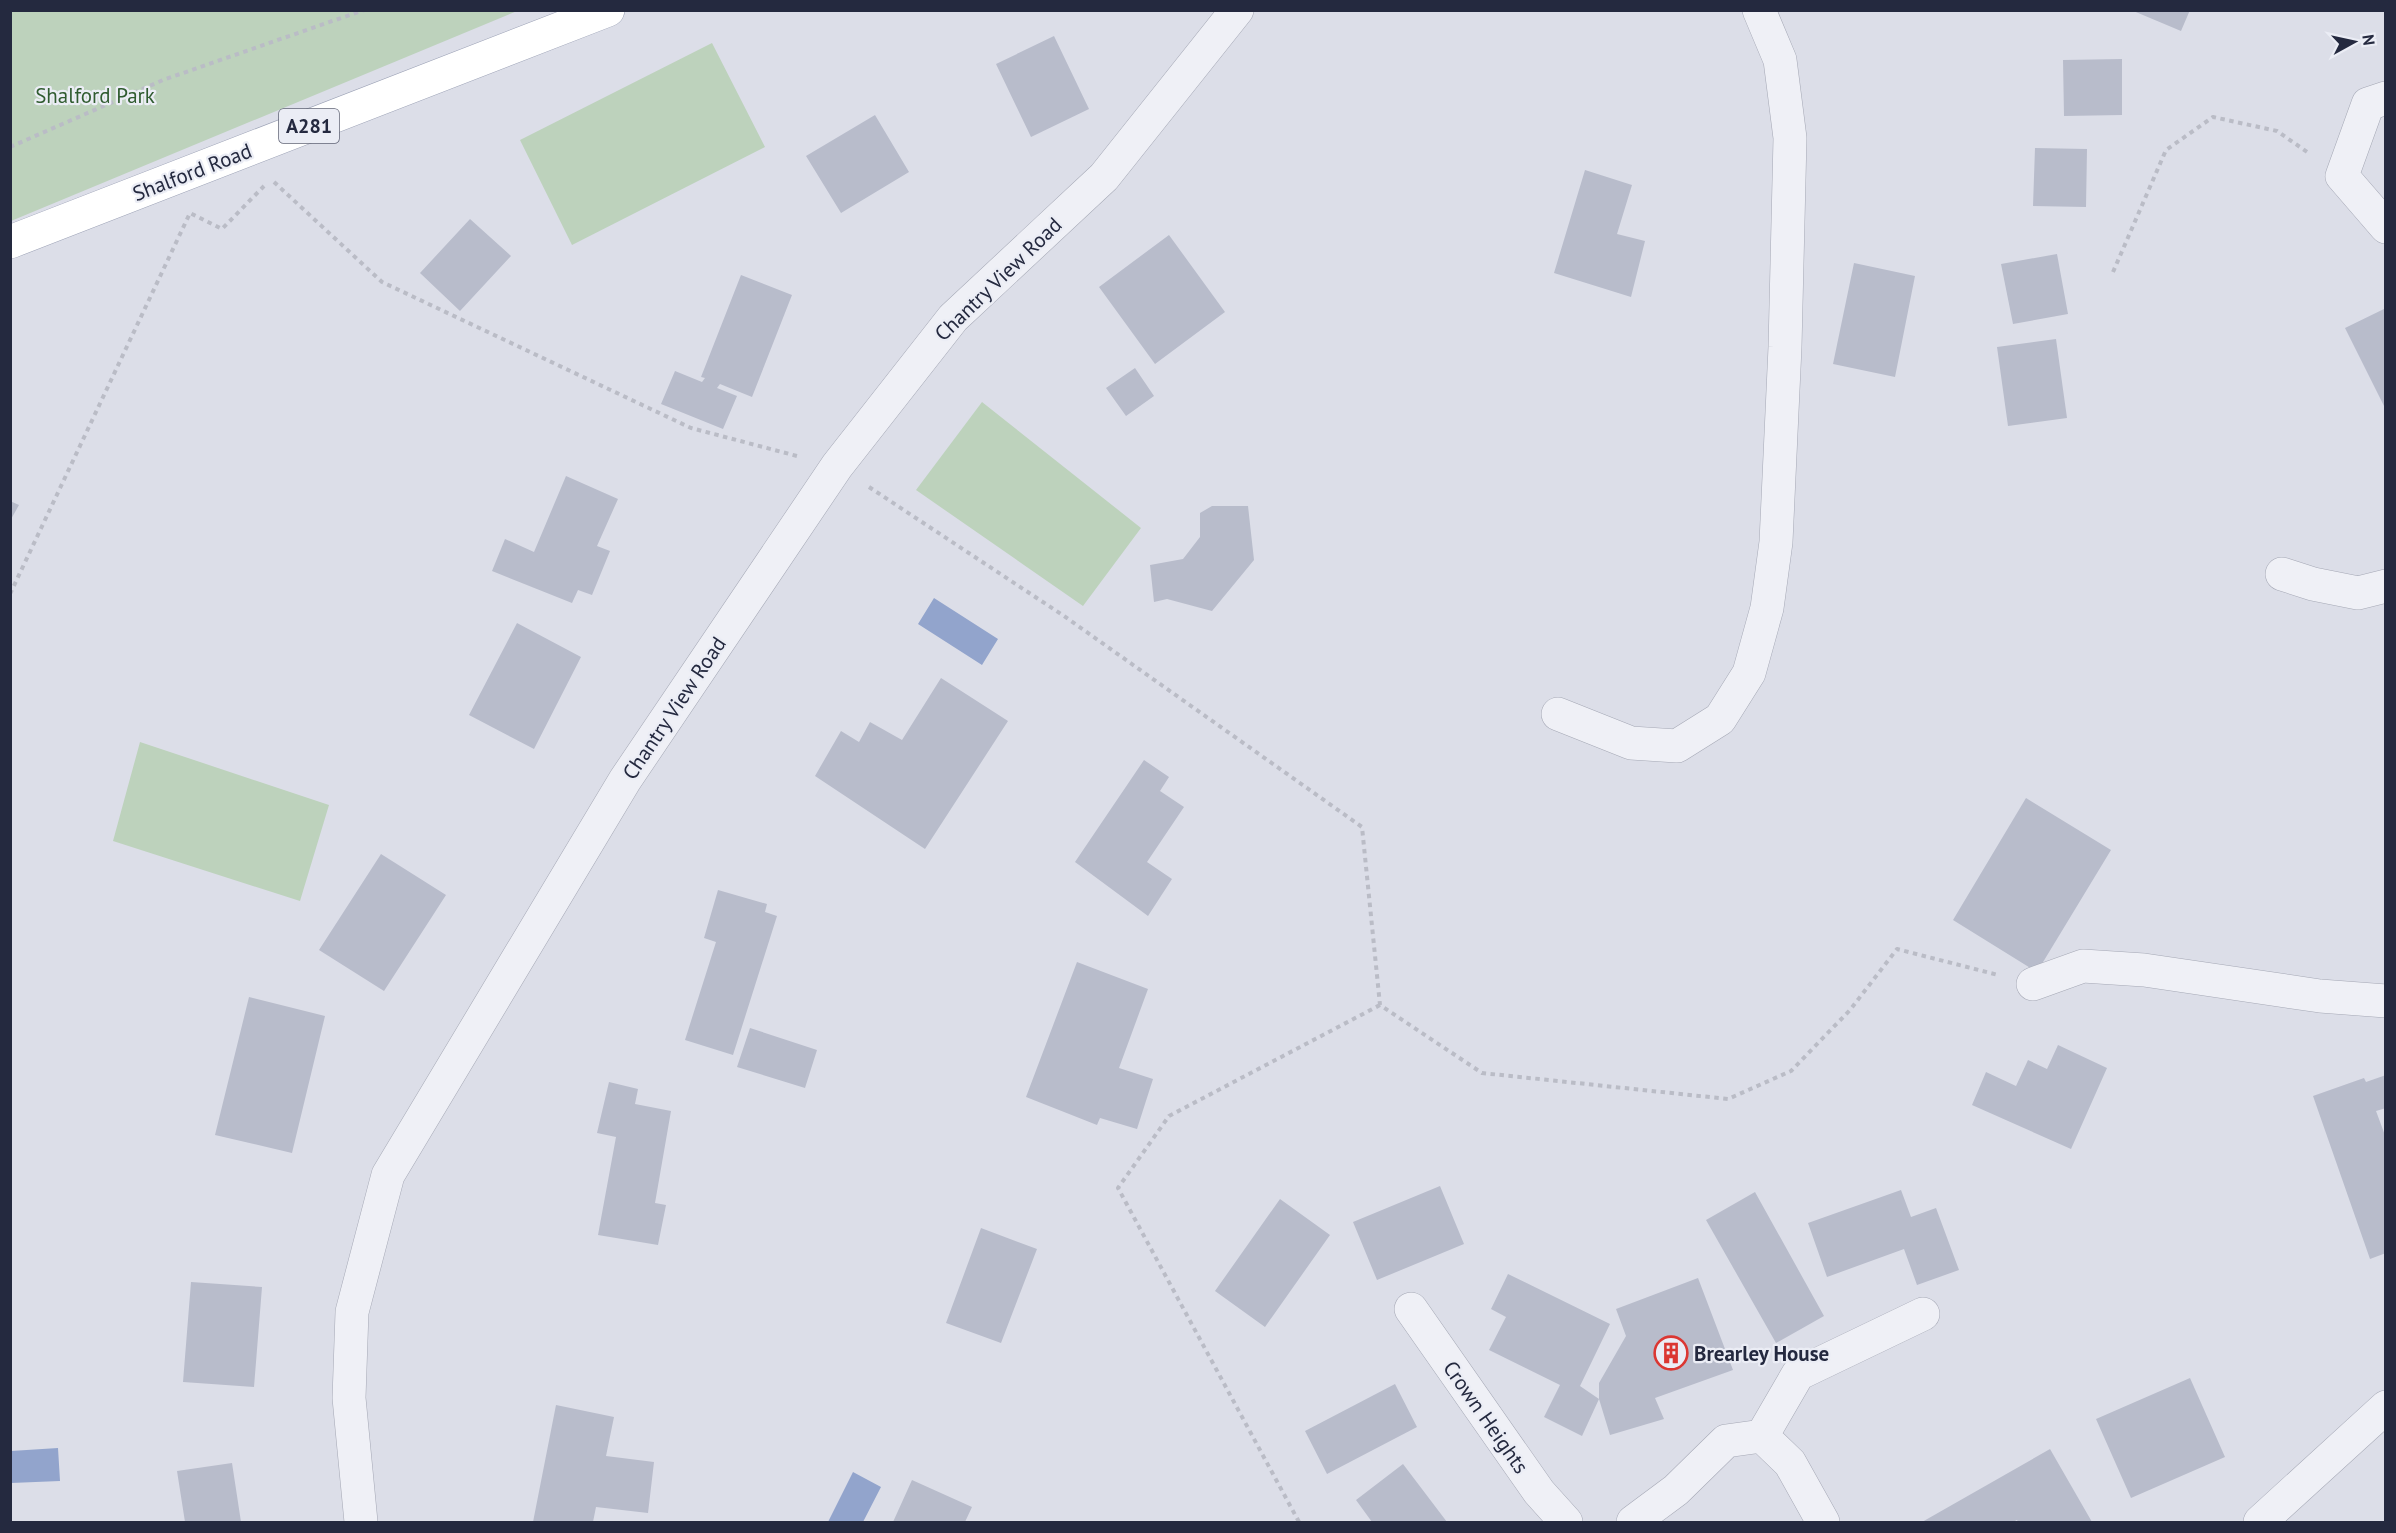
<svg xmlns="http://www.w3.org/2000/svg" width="2396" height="1533" viewBox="0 0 2396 1533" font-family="'PT Sans',sans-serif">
	<rect width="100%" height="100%" fill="#dcdee8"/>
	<path fill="#bdd2bc" d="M11,10H517V11L11,221Z
		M712,43L765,147L572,245L520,140Z
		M982,402L1141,528L1083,606L916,490Z
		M140,742L329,805L300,901L113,841Z"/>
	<path fill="#92a4cc" d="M934,598L998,639L982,665L918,624Z
		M58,1448L60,1481L11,1483V1451Z
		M853,1472L881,1487L863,1522H828Z"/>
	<path fill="#b8bccb" d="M2131,10H2190L2181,31Z
		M1054,36L1089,109L1031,137L996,64Z
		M2122,59V115L2064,116L2063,60Z
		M875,115L909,172L841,213L806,156Z
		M2035,148L2087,149L2086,207L2033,206Z
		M1585,170L1632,185L1617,234L1645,241L1631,297L1554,273Z
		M470,219L511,256L460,311L420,273Z
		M1169,235L1225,312L1155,364L1099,287Z
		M2057,254L2068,314L2013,324L2001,264Z
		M1854,263L1915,276L1895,377L1833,364Z
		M741,275L792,295L752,397L720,384L717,388L737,396L723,429L661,404L675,371L702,382L705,378L701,377Z
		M2386,308V410L2345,328Z
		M2056,339L2067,418L2008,426L1997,347Z
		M1135,368L1154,396L1126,416L1106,388Z
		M566,476L618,499L597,546L610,551L592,595L578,590L572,603L492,571L505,539L534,552Z
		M10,501L19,505L10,521Z
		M1212,506H1248L1254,560L1212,611L1167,599L1154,602L1150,565L1183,559L1200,537V513Z
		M517,623L581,657L534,749L469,715Z
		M941,678L1008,721L925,849L815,776L841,731L859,742L870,722L902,740Z
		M1144,760L1169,777L1160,791L1184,807L1147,862L1172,879L1148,916L1075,862Z
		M2026,798L2111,850L2037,972L1953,920Z
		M381,854L446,895L384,991L319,950Z
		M718,890L767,904L765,912L777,916L733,1055L685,1040L716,942L704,938Z
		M1077,962L1148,989L1119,1068L1153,1079L1137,1129L1100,1118L1097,1125L1026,1097Z
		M249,997L325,1016L292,1153L215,1135Z
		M750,1028L817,1050L805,1088L737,1067Z
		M2058,1045L2107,1068L2071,1149L1972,1105L1986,1072L2016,1086L2028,1060L2047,1069Z
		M2386,1075V1108L2376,1111L2386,1138V1253L2370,1259L2313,1096L2364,1078L2366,1082Z
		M609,1082L638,1089L635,1104L671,1111L655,1203L666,1205L658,1245L598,1235L616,1137L597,1133Z
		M1440,1186L1464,1244L1377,1280L1353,1222Z
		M1901,1190L1911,1217L1936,1208L1959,1270L1917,1285L1904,1249L1827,1277L1808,1223Z
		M1755,1192L1824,1316L1776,1343L1706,1220Z
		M1280,1199L1330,1235L1265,1327L1215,1291Z
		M981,1228L1037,1249L1001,1343L946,1323Z
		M1508,1274L1610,1324L1580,1386L1599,1399L1582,1436L1544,1417L1560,1385L1489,1350L1506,1317L1491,1309Z
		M1698,1278L1733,1370L1655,1398L1664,1419L1610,1435L1599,1399V1383L1626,1336L1616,1309Z
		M191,1282L262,1287L254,1387L183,1382Z
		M2190,1378L2225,1457L2131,1498L2096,1419Z
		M1395,1384L1417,1427L1327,1474L1305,1431Z
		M556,1405L614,1417L606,1456L654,1462L648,1513L596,1507L593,1522H533Z
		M2050,1449L2092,1522H2018L2017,1520L2013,1522H1922Z
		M232,1463L241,1522H185L177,1471Z
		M1403,1464L1447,1522H1372L1356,1500Z
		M912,1480L972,1507L965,1522H893Z"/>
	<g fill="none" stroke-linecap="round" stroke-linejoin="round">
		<g stroke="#a5a8b5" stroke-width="34">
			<path id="minor" d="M2386,98L2368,104L2342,176L2386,227
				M2282,574L2313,584L2358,593L2386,586
				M1558,714L1631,743L1677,746L1720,719L1749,673L1767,608L1776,542L1785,347L1790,138L1780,60L1759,10
				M2033,984L2083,966L2144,970L2320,996L2386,1001
				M1411,1309L1539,1492L1566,1522
				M1762,1436L1798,1374L1923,1314
				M361,1522L349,1398L352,1312L388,1175L625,780L837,466L953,318L1104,177L1237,10
				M1633,1522L1676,1490L1726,1441L1762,1436L1790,1463L1823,1522
				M2260,1522L2386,1407"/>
		</g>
		<g stroke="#9aa0b4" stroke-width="34">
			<path id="major" d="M10,242L608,10"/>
		</g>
		<path stroke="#babcc6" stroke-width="4" stroke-dasharray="4.5 4.5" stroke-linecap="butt" d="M10,147L163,80L364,10
			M274,182L382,282L691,428L797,456
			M2113,272L2166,150L2213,117L2277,131L2310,154
			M869,487L1064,616L1362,827L1380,1005L1482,1073L1728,1099L1791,1071L1850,1010L1897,949L1998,975
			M10,594L190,213L222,229L264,186
			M1299,1522L1118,1188L1169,1116L1380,1005"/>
		<use href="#minor" stroke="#eff0f6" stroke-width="33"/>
		<use href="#major" stroke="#fff" stroke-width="33"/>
	</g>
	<defs>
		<g id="building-ring" transform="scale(1.725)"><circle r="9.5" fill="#ebedf5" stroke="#db3732" stroke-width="1.5"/><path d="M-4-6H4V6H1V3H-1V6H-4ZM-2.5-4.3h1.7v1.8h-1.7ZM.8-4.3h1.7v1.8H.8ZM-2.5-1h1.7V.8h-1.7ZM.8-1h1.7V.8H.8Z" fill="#db3732"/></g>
	</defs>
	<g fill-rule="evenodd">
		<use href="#building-ring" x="1671" y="1353"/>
	</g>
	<g text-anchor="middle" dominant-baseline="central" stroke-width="4.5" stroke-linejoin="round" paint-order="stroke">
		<rect fill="#ebedf5" stroke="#606476" stroke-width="1.5" x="279" y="109" width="60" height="34" rx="4.5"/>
		<g font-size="20" font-weight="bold" fill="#24293f">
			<text x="309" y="126">A281</text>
		</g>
		<g font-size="21" fill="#305c30" stroke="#ebedf5">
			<text x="95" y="95">Shalford Park</text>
		</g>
		<g font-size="21" fill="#24293f" stroke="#ebedf5">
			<text transform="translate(192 172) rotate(-21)">Shalford Road</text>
			<text transform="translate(998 279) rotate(-44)">Chantry View Road</text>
			<text transform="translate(674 708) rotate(-56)">Chantry View Road</text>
			<text transform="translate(1486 1417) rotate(55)">Crown Heights</text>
		</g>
		<g font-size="21" font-weight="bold" fill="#24293f" stroke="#ebedf5" text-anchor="start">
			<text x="1694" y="1353">Brearley House</text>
		</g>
	</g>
	<rect width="2396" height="1533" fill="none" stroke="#24293f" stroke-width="24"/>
	<g transform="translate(2354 42) rotate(82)" stroke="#ebedf5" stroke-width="4.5" paint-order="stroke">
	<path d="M0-4.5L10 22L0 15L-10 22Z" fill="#24293f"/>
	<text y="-9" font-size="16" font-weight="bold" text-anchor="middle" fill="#24293f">N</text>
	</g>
</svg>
